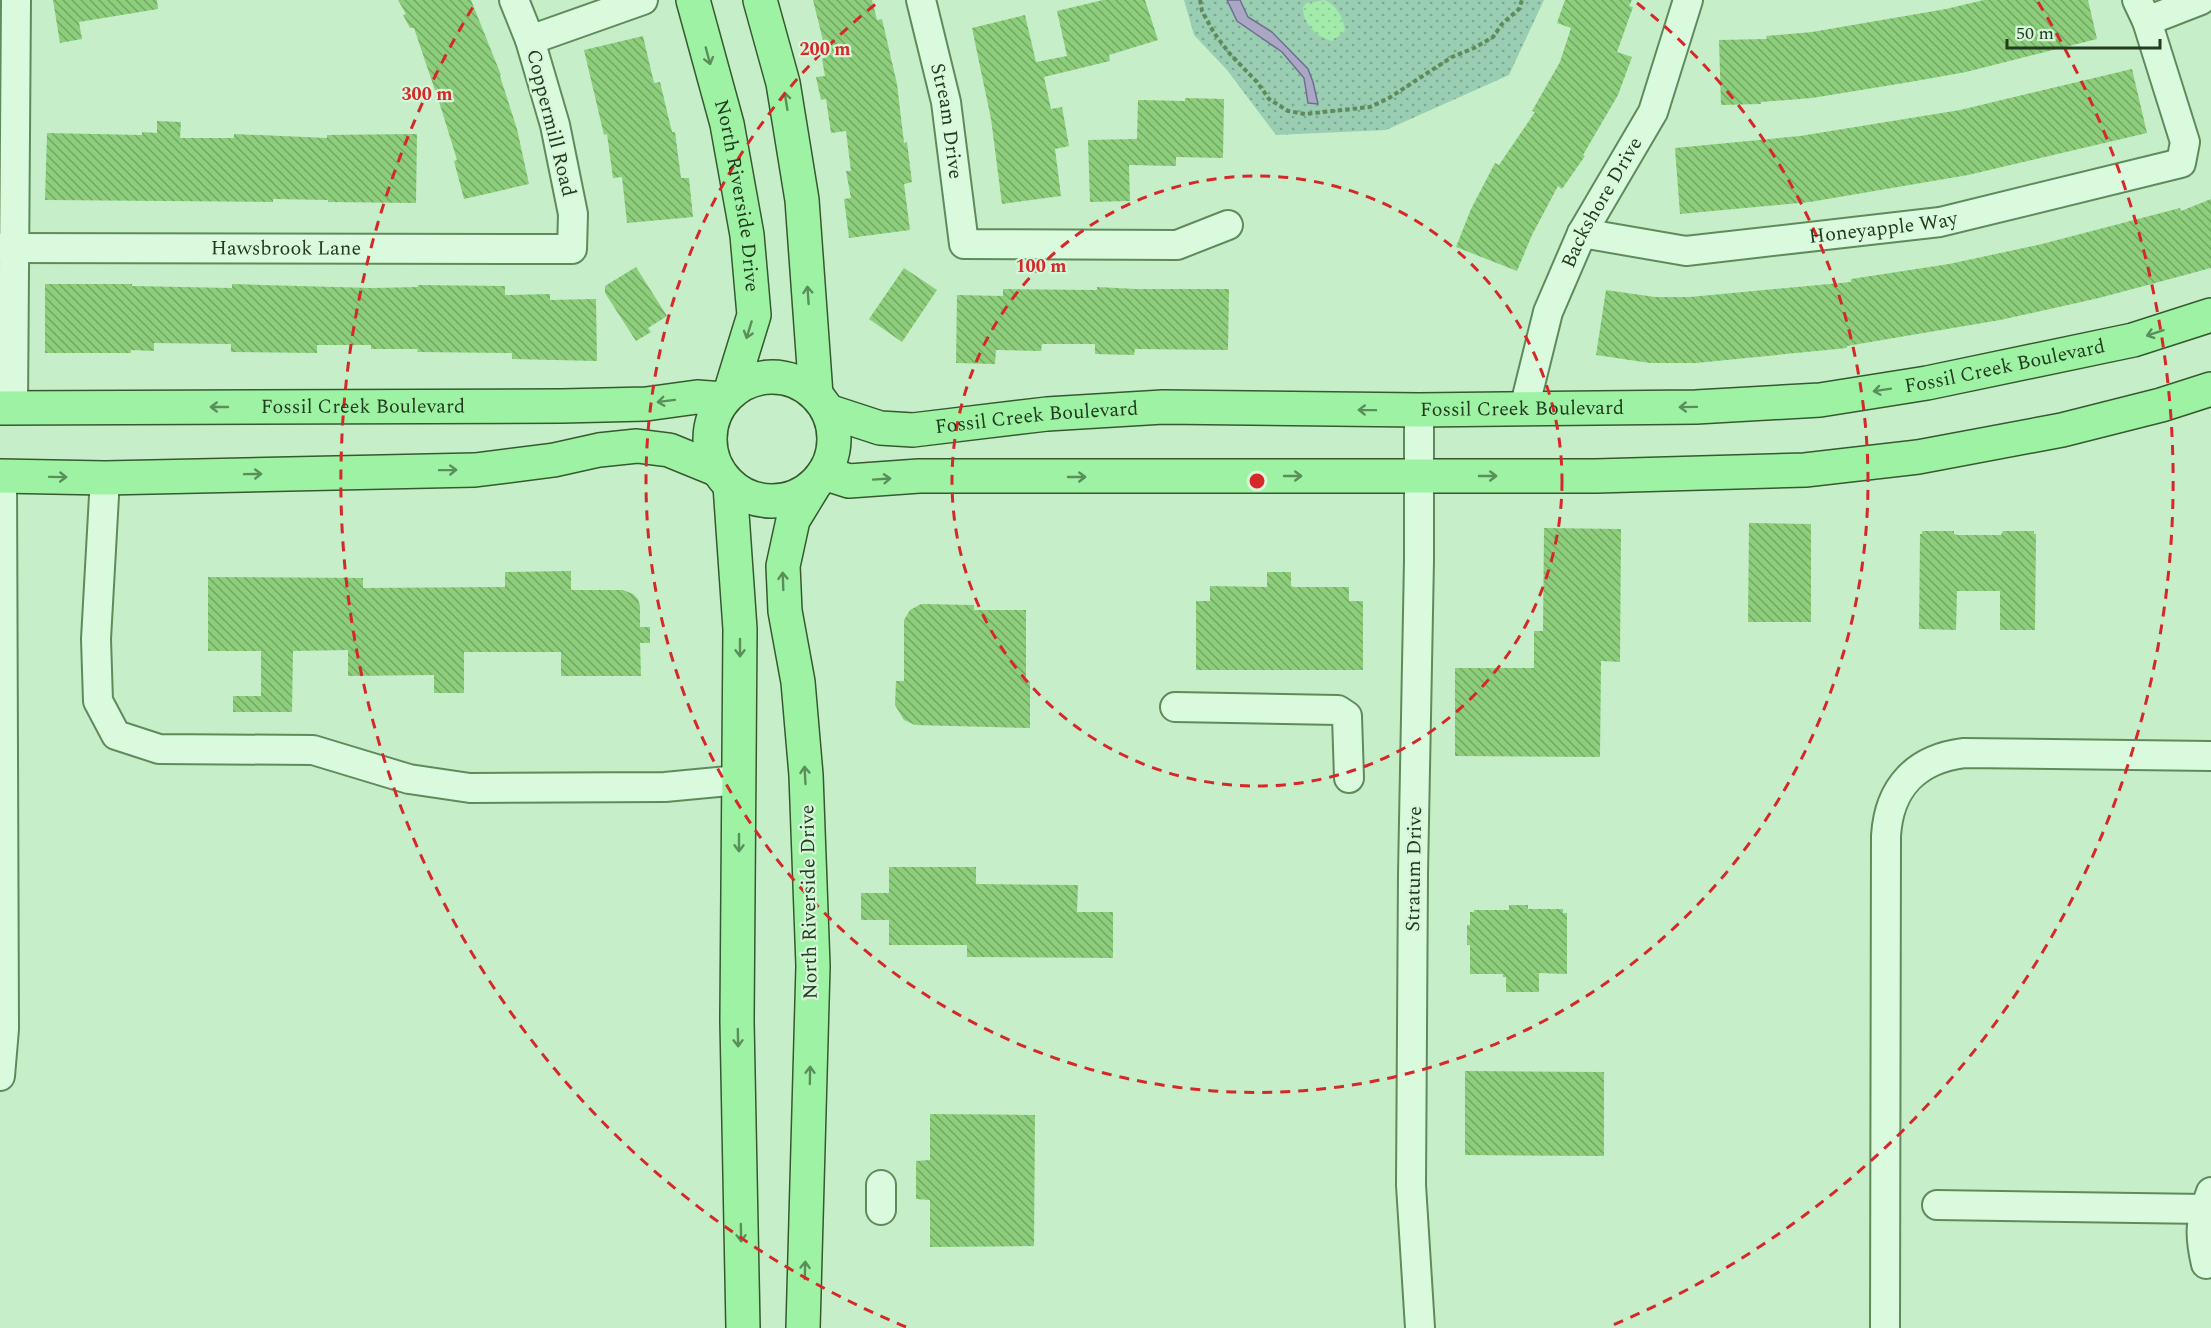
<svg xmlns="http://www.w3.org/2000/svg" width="2211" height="1328" viewBox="0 0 2211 1328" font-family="Spectral,serif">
	<defs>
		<pattern id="grass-dots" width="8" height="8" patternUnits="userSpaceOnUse" patternTransform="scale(1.5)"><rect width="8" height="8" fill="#99ceb3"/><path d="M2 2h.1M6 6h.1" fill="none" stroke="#7ca891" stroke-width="1.8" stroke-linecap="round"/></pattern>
		<pattern id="sand-dots" width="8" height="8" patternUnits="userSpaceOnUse" patternTransform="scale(1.5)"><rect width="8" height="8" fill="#a2ebaa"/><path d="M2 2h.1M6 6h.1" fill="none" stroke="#8bca92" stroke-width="1.8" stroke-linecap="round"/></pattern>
		<pattern id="building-back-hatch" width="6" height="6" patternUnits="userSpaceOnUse" patternTransform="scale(1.5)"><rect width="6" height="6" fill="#8cce7b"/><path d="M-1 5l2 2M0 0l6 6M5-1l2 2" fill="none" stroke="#72a864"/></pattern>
	</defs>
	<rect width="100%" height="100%" fill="#c6efc9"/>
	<path fill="url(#grass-dots)" d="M1184,0H1544L1509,75L1386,130L1276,135L1227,70L1194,35Z"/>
	<path fill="url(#sand-dots)" d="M1325,0C1338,7 1343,17 1345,31L1332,41C1317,38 1302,23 1303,7L1307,3Z"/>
	<path fill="#a9a7c3" stroke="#726d92" stroke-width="1.5" d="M1227,0H1240L1248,17L1272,32L1308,69L1313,82L1318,104L1308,103L1304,78L1282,52L1237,21Z"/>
	<path fill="url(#building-back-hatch)" d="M53,0H157L158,9L79,22L82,39L60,43Z
		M398,0H471L501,75L500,76L517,129L529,184L464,199L454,161L457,160L442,111L414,28H410L403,15L406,14Z
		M813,0H872L877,20L882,19L897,84L904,143L907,142L912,182L904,184L910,230L849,238L844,199L851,198L846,171H851L846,131L831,133L826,99L821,100L816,77L825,76L822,59L827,57Z
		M1103,0H1145L1158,40L1109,55L1110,61L1044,77L1051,109L1062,107L1069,146L1055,149L1061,196L1002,204L991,119L972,28L1025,15L1036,62L1067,56L1057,11Z
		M1565,0H1632L1629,6L1633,7L1617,52L1632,57L1618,95L1583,155L1585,156L1562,189L1558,186L1532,235L1517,271L1456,247L1471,209L1495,163L1499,165L1535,112L1532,111L1560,62L1571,28L1557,23Z
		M1984,0H2088L2097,39L1966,72L1910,82L1812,98L1761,102V104L1721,105L1719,40L1767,39L1766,36L1812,32L1946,9Z
		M643,36L654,83L660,82L672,132H675L681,178H689L693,217L627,223L622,177L613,178L607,134L604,135L584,50Z
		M2132,69L2147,133L1968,175L1810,202L1680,214L1675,148L1800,136L1960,110Z
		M1185,98L1224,99L1223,158L1176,157V166L1129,165L1130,201L1090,202L1088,140L1137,139L1138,100L1185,101Z
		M157,121L181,122L180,138H234V134L327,138V135L417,134L416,203L328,202V200L273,199V202L45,200L47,133L142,135V132L157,133Z
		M2211,199V268L2099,298L2000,320L1847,346V348L1696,363H1650L1596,355L1606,290L1655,297H1690L1851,282V279L1949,264L2042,244L2180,208L2181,211Z
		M636,267L667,316L648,328L651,332L636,341L605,293V286Z
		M904,268L937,290L902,342L869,319Z
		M45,284H132V286L232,288V284L372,288L418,287V285L505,286V295L550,294V300L596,299L597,361L512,359V353L417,352L418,349H371V345H317V353L231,352V344L154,343V351L131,350V353H45Z
		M1097,287L1136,289H1229L1228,350L1135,349L1134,355L1095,354V344H1042L1041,351L996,350L995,364L956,363L957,295L1003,296V289L1097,290Z
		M1749,523L1811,524V622H1748Z
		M1544,528L1621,529L1620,662L1601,661L1600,757L1455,756V668H1534V631H1543Z
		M1922,531H1954V534L1957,535H2001L2003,531H2034V534H2036L2035,630H2000V591H1957L1956,630L1919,629L1920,534H1922Z
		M571,571V590H623L633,594L638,599L640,606V627H650V643H640L641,676H561V652H464V693H434V675L348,676V650L293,651L292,712H233V696H261V651H208V577L363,578V588L505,587V572Z
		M1267,572H1291V586L1294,587H1349V601H1363V670H1196V601H1210V586L1267,587Z
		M921,604L974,605V610H1026V681H1030V728L915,725L904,720L895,705L896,681H904V620L910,610Z
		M889,867H976V884L1078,885L1077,912H1113V958L967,957V945H889V920H861V893H889Z
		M1509,905H1528V909H1563V913H1567V974L1539,973V992H1506V977H1503V974H1470V945H1467V925H1470V912H1474V910H1509Z
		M1465,1071L1604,1072V1156L1465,1155Z
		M930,1114L1035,1115L1034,1246L930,1247V1200L916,1199V1161L930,1160Z"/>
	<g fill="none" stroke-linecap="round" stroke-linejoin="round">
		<g stroke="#5f8b5b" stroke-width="32">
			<g id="minor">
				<path id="s1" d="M921,0L946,102L964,244L1177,245L1228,225"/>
				<path d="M2147,21L2201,0"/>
				<path d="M530,40L643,0"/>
				<path id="s2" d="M1582,233L1686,251L1940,222L2181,163L2185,142L2147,21L2137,0"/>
				<path id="s3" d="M0,248L572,249L573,214L555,125L530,40L514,0"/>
				<path d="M13,408L16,0"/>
				<path id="s4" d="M1524,409L1548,312L1582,233L1653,112L1688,0"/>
				<path d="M1419,410V560L1413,874L1411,1185L1420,1328"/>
				<path d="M105,478L96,639L98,701L116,735L159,749L313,750L409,779L470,788L665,787L739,780"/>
				<path d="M1175,707L1338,710L1347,716L1349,778"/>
				<path d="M0,1076L4,1029L2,476"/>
				<path d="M1937,1205L2205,1209"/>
				<path d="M881,1210V1185"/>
				<path d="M2206,1264C2199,1234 2200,1221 2211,1192"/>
				<path d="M1885,1328L1886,836C1889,787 1916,759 1964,753L2211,756"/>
			</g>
		</g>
		<g stroke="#36592f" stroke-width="36">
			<g id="major">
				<path id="s5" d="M693,0L727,124L747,235L754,315L730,393"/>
				<path d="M760,0L783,83L802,200L816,395"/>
				<circle cx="772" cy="439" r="62"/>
				<path id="s6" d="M0,408L562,406L646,404L697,397L724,399"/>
				<path id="s7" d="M828,411L880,428L913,430L1047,414L1163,407L1419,410L1696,407L1820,400L1927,383L2133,340L2211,315"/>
				<path d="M824,473L849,481L919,476H1596L1805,470L1918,457L2062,430L2161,405L2211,389"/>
				<path d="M0,476L105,478L475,470L554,460L599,450L637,446L669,450L718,470"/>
				<path d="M730,485L740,629L737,1021L743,1328"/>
				<path d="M803,1328L813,966L806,775L798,682L785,611L783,566L793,520L815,484"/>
			</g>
		</g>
		<path stroke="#5f8b5b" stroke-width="4" stroke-dasharray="4.5 3" stroke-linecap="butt" d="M1200,0L1202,11L1214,33L1230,54L1257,82L1269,99L1288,111L1305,114L1370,107L1389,98L1452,57L1474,48L1493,37L1502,24L1519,9L1522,0"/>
		<use href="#minor" stroke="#d9fadc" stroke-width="28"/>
		<use href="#major" stroke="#9df3a3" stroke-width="33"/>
	</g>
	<defs><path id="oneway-shaft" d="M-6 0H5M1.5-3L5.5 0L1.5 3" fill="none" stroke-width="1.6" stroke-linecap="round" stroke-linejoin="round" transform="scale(1.5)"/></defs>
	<g stroke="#5a8e5a">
		<use href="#oneway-shaft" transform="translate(708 56) rotate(75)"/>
		<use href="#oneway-shaft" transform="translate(786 101) rotate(-99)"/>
		<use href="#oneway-shaft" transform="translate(808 295) rotate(-94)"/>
		<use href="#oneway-shaft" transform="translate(749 330) rotate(107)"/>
		<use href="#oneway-shaft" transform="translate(2155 333) rotate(162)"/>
		<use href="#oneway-shaft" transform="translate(1882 390) rotate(171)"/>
		<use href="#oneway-shaft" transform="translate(666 401) rotate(173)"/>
		<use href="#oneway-shaft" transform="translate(219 407) rotate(180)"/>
		<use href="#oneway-shaft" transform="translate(1688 407) rotate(179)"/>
		<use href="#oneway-shaft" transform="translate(1367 410) rotate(-179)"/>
		<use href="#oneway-shaft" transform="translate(448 470) rotate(-1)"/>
		<use href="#oneway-shaft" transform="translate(253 474) rotate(-1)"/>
		<use href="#oneway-shaft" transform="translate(1293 476)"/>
		<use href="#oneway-shaft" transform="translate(1488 476)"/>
		<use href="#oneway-shaft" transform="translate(58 477) rotate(1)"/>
		<use href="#oneway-shaft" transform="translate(1077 477)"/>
		<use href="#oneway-shaft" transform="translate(882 479) rotate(-4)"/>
		<use href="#oneway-shaft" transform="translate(783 581) rotate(-92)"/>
		<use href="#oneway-shaft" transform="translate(740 648) rotate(90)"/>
		<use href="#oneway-shaft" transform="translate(805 775) rotate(-93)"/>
		<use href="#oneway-shaft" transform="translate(739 843) rotate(90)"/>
		<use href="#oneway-shaft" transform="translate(738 1038) rotate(89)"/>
		<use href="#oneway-shaft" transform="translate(810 1075) rotate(-89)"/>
		<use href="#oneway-shaft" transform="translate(741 1233) rotate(89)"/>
		<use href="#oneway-shaft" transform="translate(805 1270) rotate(-88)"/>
	</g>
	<g fill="none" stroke="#d62828" stroke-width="3" stroke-dasharray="10 8">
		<circle cx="1257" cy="481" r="305"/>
		<path d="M1637 3A611 611 0 1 1 877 3"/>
		<path d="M906 1327A916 916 0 0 1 476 2M2038 2A916 916 0 0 1 1608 1327"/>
	</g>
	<g text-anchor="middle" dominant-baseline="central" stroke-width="4.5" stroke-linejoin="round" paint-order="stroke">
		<g font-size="20" fill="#233b1f" stroke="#d5f6d8">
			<text stroke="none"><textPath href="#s1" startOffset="124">Stream Drive</textPath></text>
			<text transform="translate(551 123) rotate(76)">Coppermill Road</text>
			<text stroke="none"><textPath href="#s5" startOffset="201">North Riverside Drive</textPath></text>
			<text stroke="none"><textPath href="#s4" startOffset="222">Backshore Drive</textPath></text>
			<text stroke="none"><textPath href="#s2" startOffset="304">Honeyapple Way</textPath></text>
			<text stroke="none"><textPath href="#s3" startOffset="286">Hawsbrook Lane</textPath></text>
			<text stroke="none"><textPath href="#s7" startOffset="1184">Fossil Creek Boulevard</textPath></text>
			<text stroke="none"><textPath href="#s6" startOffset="363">Fossil Creek Boulevard</textPath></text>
			<text stroke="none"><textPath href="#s7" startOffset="698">Fossil Creek Boulevard</textPath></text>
			<text stroke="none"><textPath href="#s7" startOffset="212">Fossil Creek Boulevard</textPath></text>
			<text transform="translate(1414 869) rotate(-89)">Stratum Drive</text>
			<text transform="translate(809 902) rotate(-91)">North Riverside Drive</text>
		</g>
	</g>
	<circle cx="1257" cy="481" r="9" fill="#d62828" stroke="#d5f6d8" stroke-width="3"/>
	<g font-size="18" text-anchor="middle" font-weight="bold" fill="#d62828" stroke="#d5f6d8" stroke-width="4.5" stroke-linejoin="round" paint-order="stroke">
		<text x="825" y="55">200 m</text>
		<text x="427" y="100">300 m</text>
		<text x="1041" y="272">100 m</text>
	</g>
	<path d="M2007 39v9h153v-9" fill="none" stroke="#233b1f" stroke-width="3"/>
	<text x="2016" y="39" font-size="18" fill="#233b1f" stroke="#d5f6d8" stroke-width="4.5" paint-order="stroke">50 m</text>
</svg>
